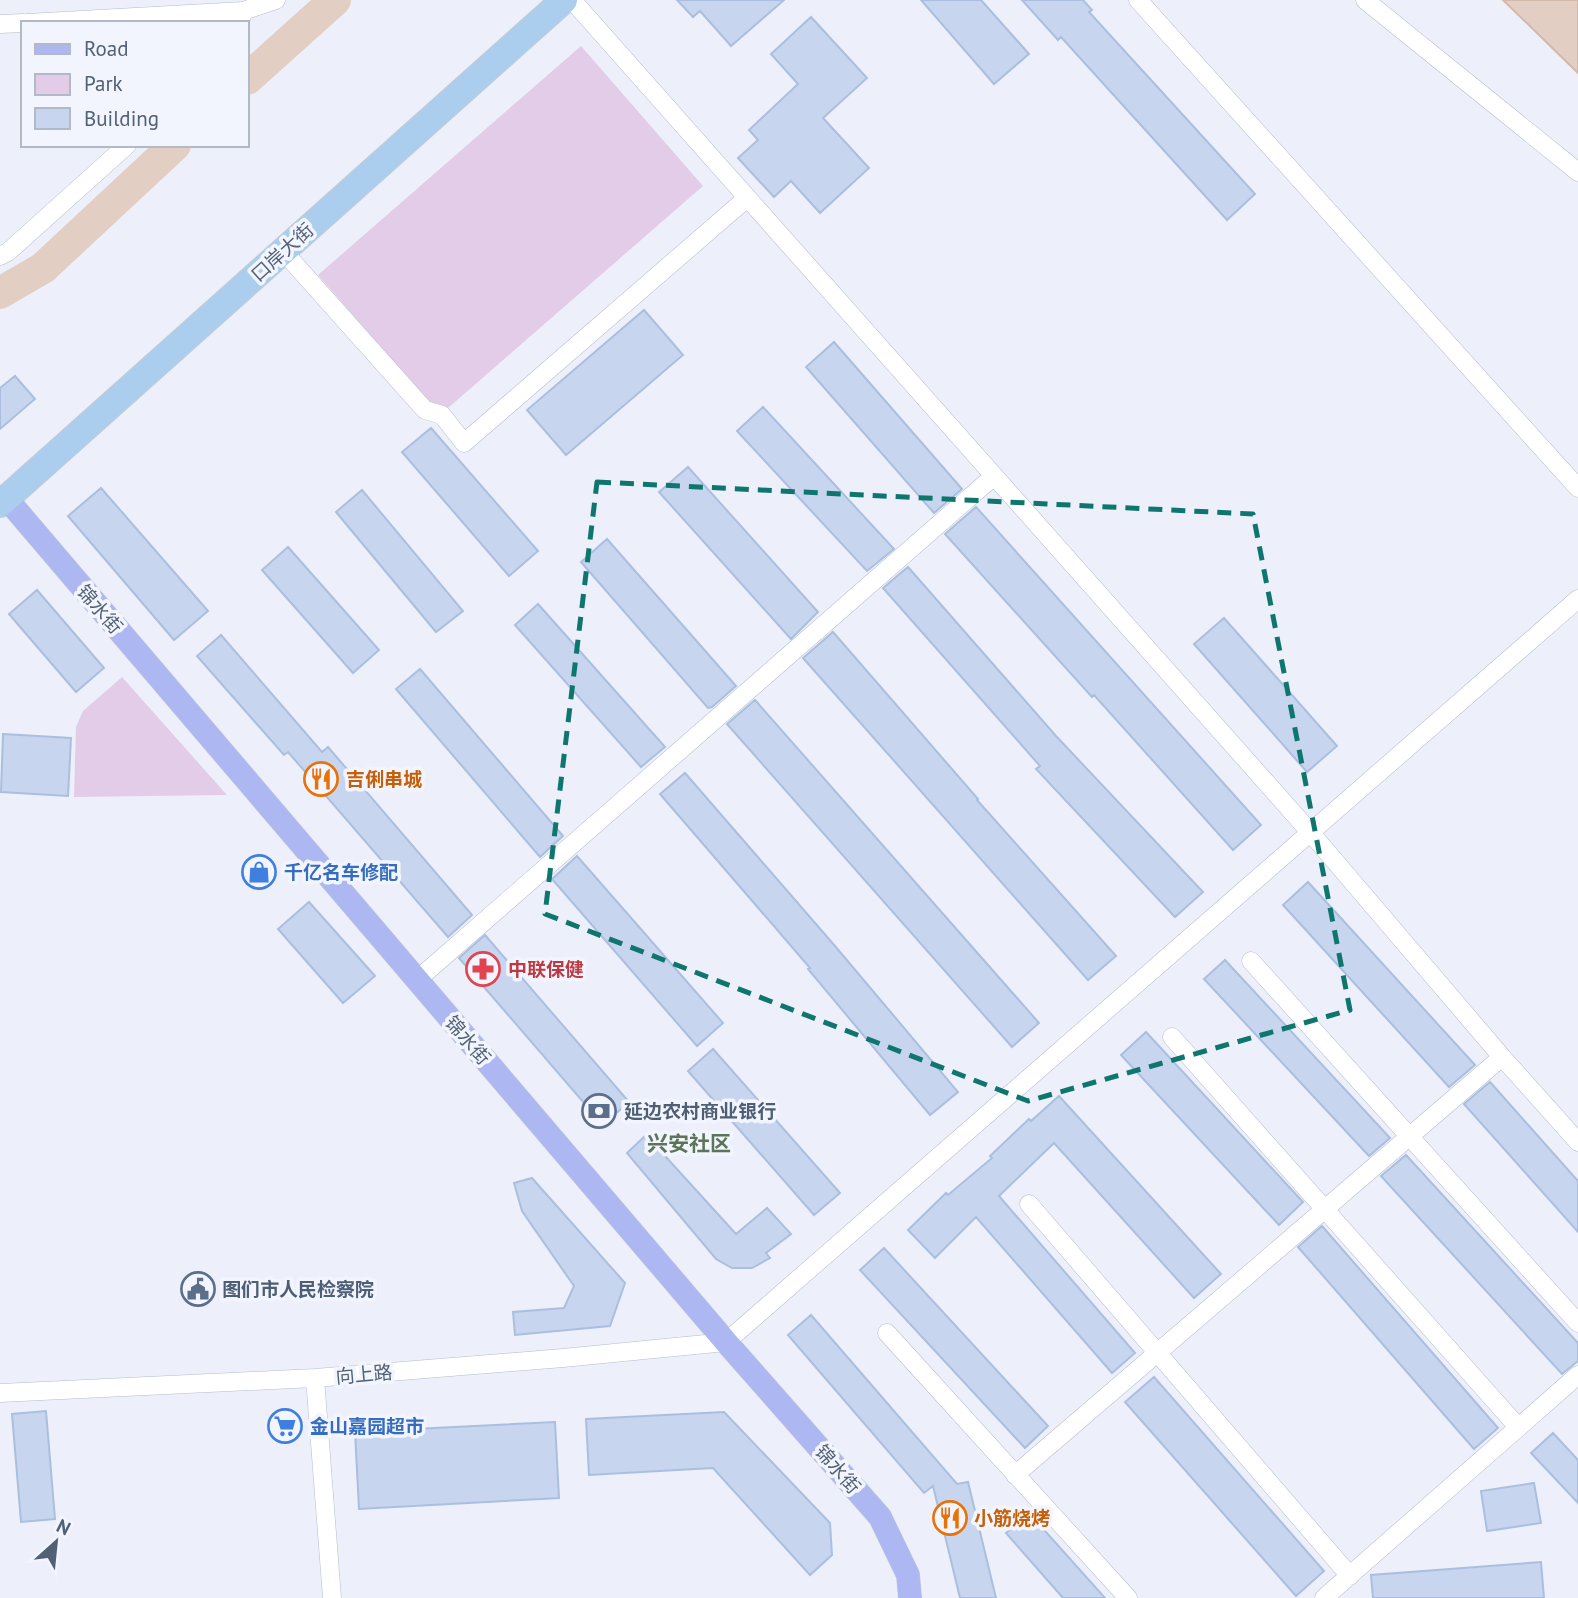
<svg xmlns="http://www.w3.org/2000/svg" width="1578" height="1598" viewBox="0 0 1578 1598" font-family="'PT Sans','Noto Sans SC',sans-serif">
	<rect width="100%" height="100%" fill="#edf0fb"/>
	<path fill="#e3cce8" d="M581,46L703,186L440,415L318,275Z
		M122,677L227,795L74,797L76,727L83,711Z"/>
	<path fill="#e3cec3" stroke="#d4b9aa" stroke-width="2" d="M1503,0H1578V73Z"/>
	<g fill="none" stroke-linecap="round" stroke-linejoin="round">
		<path stroke="#e3cec3" stroke-width="32" d="M247,79L335,0
			M0,293L43,268L175,145"/>
	</g>
	<path fill="#c7d6ee" stroke="#aabfdf" stroke-width="2" d="M677,0H784L731,46L700,11L693,17Z
		M921,0H981L1029,54L994,84Z
		M1022,0H1083L1092,10L1089,12L1255,194L1227,220L1061,37L1058,40Z
		M811,17L867,78L823,118L869,168L820,213L791,181L774,197L738,158L758,140L749,130L798,84L771,54Z
		M644,310L683,355L566,455L527,410Z
		M834,342L962,489L934,513L806,367Z
		M15,376L35,399L0,429V388Z
		M763,407L894,549L867,571L737,431Z
		M431,428L538,551L509,576L402,452Z
		M688,467L818,612L791,639L659,492Z
		M101,488L208,611L174,640L68,516Z
		M362,490L463,611L436,632L336,512Z
		M976,507L1261,825L1233,850L1094,695L1092,697L945,534Z
		M607,539L736,686L712,707L708,708L581,562Z
		M288,547L379,650L353,673L262,570Z
		M908,567L1056,736L1203,892L1175,917L1036,769L1040,766L883,588Z
		M37,590L104,668L76,692L9,614Z
		M538,604L665,747L641,767L515,625Z
		M1224,618L1337,746L1307,772L1194,644Z
		M833,632L978,799L977,800L1116,956L1088,980L803,658Z
		M221,635L322,752L328,747L472,915L448,937L288,752L284,755L197,656Z
		M420,669L563,836L540,857L396,689Z
		M755,700L1039,1023L1012,1047L727,724Z
		M3,734L71,738L68,796L1,792Z
		M685,773L835,946L958,1092L930,1115L808,969L810,968L660,794Z
		M577,856L723,1023L697,1046L552,879Z
		M1308,882L1475,1065L1449,1087L1283,905Z
		M309,902L375,976L343,1003L278,929Z
		M485,935L629,1102L603,1125L459,958Z
		M1225,960L1390,1138L1369,1156L1204,979Z
		M1146,1032L1303,1202L1279,1225L1121,1055Z
		M713,1049L840,1193L814,1215L688,1071Z
		M1490,1082L1578,1181V1232L1464,1104Z
		M1059,1096L1221,1274L1194,1298L1054,1143L999,1196L1135,1353L1112,1373L976,1217L935,1258L908,1230L946,1193L948,1195L992,1158L990,1156L1029,1119L1031,1121Z
		M646,1135L736,1234L767,1208L791,1234L766,1253L770,1258L752,1268H732L716,1259L627,1153Z
		M1406,1155L1578,1343V1361L1562,1374L1381,1176Z
		M532,1178L625,1283L610,1326L515,1335L513,1312L564,1308L574,1286L522,1211L514,1183Z
		M1322,1226L1498,1428L1474,1449L1298,1247Z
		M884,1248L1048,1426L1025,1448L860,1270Z
		M811,1315L957,1484L968,1482L996,1598H960L933,1486L924,1493L788,1335Z
		M1154,1377L1324,1571L1296,1596L1125,1402Z
		M46,1411L55,1519L21,1522L12,1414Z
		M724,1412L830,1523L832,1555L810,1575L713,1468L589,1475L586,1419Z
		M555,1422L559,1498L359,1509L355,1432Z
		M1553,1433L1578,1460V1503L1531,1453Z
		M1534,1483L1541,1523L1487,1531L1481,1491Z
		M1029,1513L1105,1598H1063L1006,1533Z
		M1541,1562L1544,1598H1373L1371,1575Z"/>
	<g fill="none" stroke-linecap="round" stroke-linejoin="round">
		<g stroke="#b3bccd" stroke-width="19">
			<path id="minor" d="M572,0L1310,832L1502,1057L1578,1142
				M1138,0L1578,488
				M1365,0L1578,172
				M241,19L243,11L276,0
				M27,23L243,11
				M0,24L23,23
				M283,251L425,410L442,415L464,443L747,198
				M0,256L8,252L127,145
				M1251,961L1578,1323
				M417,980L994,476
				M1172,1037L1518,1427
				M1029,1204L1350,1576
				M887,1333L1128,1598
				M315,1378L332,1598
				M0,1393L315,1378L563,1358L726,1342L1578,599
				M1015,1475L1502,1057
				M1324,1598L1578,1375"/>
		</g>
		<g stroke="#c7ccd3" stroke-width="24">
			<path id="major" d="M0,497L6,498L726,1342L880,1517L908,1575L910,1598"/>
		</g>
		<g stroke="#c7ccd3" stroke-width="28">
			<path id="highway" d="M0,504L564,0"/>
		</g>
		<use href="#minor" stroke="#fff" stroke-width="18"/>
		<use href="#major" stroke="#adb8f2" stroke-width="23"/>
		<use href="#highway" stroke="#abceee" stroke-width="26"/>
	</g>
	<path fill="none" stroke="#0f766e" stroke-width="5" stroke-dasharray="14 9" stroke-linejoin="round" d="M597,482L1253,514L1350,1010L1028,1101L545,914Z"/>
	<defs>
		<g id="restaurant-ring" transform="scale(1.75)"><circle r="9.5" fill="#f3f5fe" stroke="#e8710a" stroke-width="1.5"/><path d="M-5-6h1v4h1v-4h1v4h1v-4h1v5L-1.5 .5V6h-2V.5L-5-1ZM5-6V6H3V1.5H1.5Q1.5-4 5-6Z" fill="#e8710a"/></g>
		<g id="shop-ring" transform="scale(1.75)"><circle r="9.5" fill="#f3f5fe" stroke="#3f7fe0" stroke-width="1.5"/><path d="M-5-2.5h2.3a2.7 3.5 0 0 1 5.4 0H5L5.5 6h-11ZM-1.5-2.5h3a1.5 2.3 0 0 0-3 0Z" fill="#3f7fe0"/></g>
		<g id="pharmacy-ring" transform="scale(1.75)"><circle r="9.5" fill="#f3f5fe" stroke="#e0444e" stroke-width="1.5"/><path d="M-2-6h4v4h4v4h-4v4h-4v-4h-4v-4h4Z" fill="#e0444e"/></g>
		<g id="bank-ring" transform="scale(1.75)"><circle r="9.5" fill="#f3f5fe" stroke="#5c6f8a" stroke-width="1.5"/><path d="M-6-4H6V4H-6ZM0-2.3a2.3 2.3 0 1 0 0 4.6a2.3 2.3 0 1 0 0-4.6Z" fill="#5c6f8a"/></g>
		<g id="civic-ring" transform="scale(1.75)"><circle r="9.5" fill="#f3f5fe" stroke="#5c6f8a" stroke-width="1.5"/><path d="M-.6-6.5H3V-4.5H.6V-3L4-1V1h2V6H-6V1h2V-1L-.6-3ZM-1.2 2.5V6h2.4V2.5Z" fill="#5c6f8a"/></g>
		<g id="supermarket-ring" transform="scale(1.75)"><circle r="9.5" fill="#f3f5fe" stroke="#3f7fe0" stroke-width="1.5"/><path d="M-6-5.5h2.5l.6 2H6L4.5 2H-2.5L-4.4-4H-6ZM-1.5 3.2a1.3 1.3 0 1 0 .1 0ZM3 3.2a1.3 1.3 0 1 0 .1 0Z" fill="#3f7fe0"/></g>
	</defs>
	<g fill-rule="evenodd">
		<use href="#restaurant-ring" x="321" y="779"/>
		<use href="#shop-ring" x="259" y="872"/>
		<use href="#pharmacy-ring" x="483" y="969"/>
		<use href="#bank-ring" x="599" y="1111"/>
		<use href="#civic-ring" x="198" y="1289"/>
		<use href="#supermarket-ring" x="285" y="1426"/>
		<use href="#restaurant-ring" x="950" y="1518"/>
	</g>
	<g text-anchor="middle" dominant-baseline="central" stroke-width="7" stroke-linejoin="round" paint-order="stroke">
		<g font-size="19" fill="#516175" stroke="#f3f5fe">
			<text transform="translate(282 252) rotate(-42)">口岸大街</text>
			<text transform="translate(100 609) rotate(49)">锦水街</text>
			<text transform="translate(468 1040) rotate(49)">锦水街</text>
			<text transform="translate(364 1374) rotate(-5)">向上路</text>
			<text transform="translate(838 1469) rotate(49)">锦水街</text>
		</g>
		<g font-size="19" font-weight="bold" fill="#c56008" stroke="#f3f5fe" text-anchor="start">
			<text x="346" y="779">吉俐串城</text>
			<text x="974" y="1518">小筋烧烤</text>
		</g>
		<g font-size="19" font-weight="bold" fill="#366cbe" stroke="#f3f5fe" text-anchor="start">
			<text x="284" y="872">千亿名车修配</text>
			<text x="310" y="1426">金山嘉园超市</text>
		</g>
		<g font-size="19" font-weight="bold" fill="#be3a42" stroke="#f3f5fe" text-anchor="start">
			<text x="508" y="969">中联保健</text>
		</g>
		<g font-size="19" font-weight="bold" fill="#4e5e75" stroke="#f3f5fe" text-anchor="start">
			<text x="624" y="1111">延边农村商业银行</text>
			<text x="222" y="1289">图们市人民检察院</text>
		</g>
		<g font-size="21" font-weight="bold" fill="#5b7558" stroke="#f3f5fe">
			<text x="689" y="1143">兴安社区</text>
		</g>
	</g>
	<rect x="21" y="21" width="228" height="126" fill="#f3f5fe" stroke="#b2bac7" stroke-width="2"/>
	<rect x="35" y="44" width="35" height="10" fill="#adb8f2" stroke="#b2bac7" stroke-width="2"/>
	<text x="84" y="56" font-size="21" fill="#516175">Road</text>
	<rect x="35" y="74" width="35" height="21" fill="#e3cce8" stroke="#b2bac7" stroke-width="2"/>
	<text x="84" y="91" font-size="21" fill="#516175">Park</text>
	<rect x="35" y="108" width="35" height="21" fill="#c7d6ee" stroke="#b2bac7" stroke-width="2"/>
	<text x="84" y="126" font-size="21" fill="#516175">Building</text>
	<g transform="translate(56 1542) rotate(27)" stroke="#f3f5fe" stroke-width="5" paint-order="stroke">
	<path d="M0-5L12 26L0 18L-12 26Z" fill="#516175"/>
	<text y="-10" font-size="19" font-weight="bold" text-anchor="middle" fill="#516175">N</text>
	</g>
</svg>
